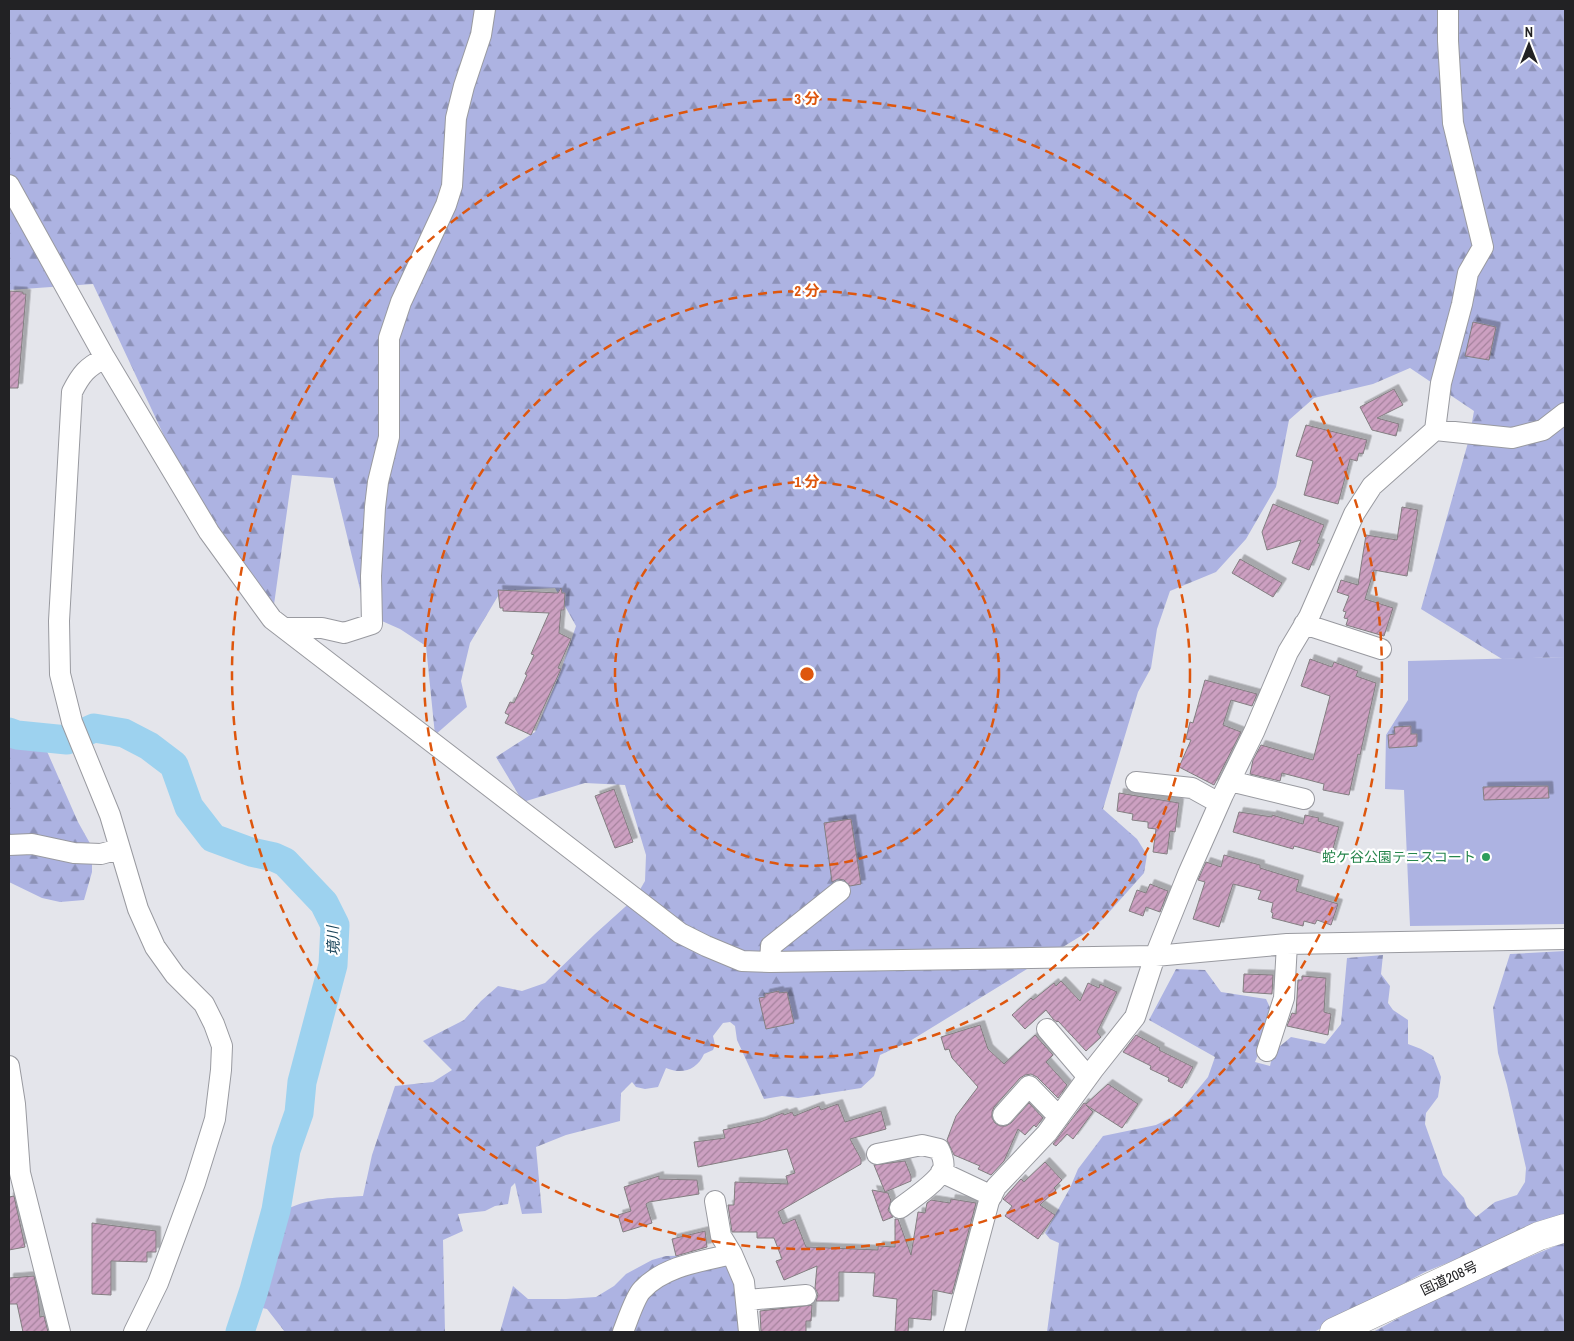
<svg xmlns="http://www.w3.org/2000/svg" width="1574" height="1341" viewBox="0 0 1574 1341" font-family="'Archivo Narrow','Noto Sans JP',sans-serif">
	<defs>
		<pattern id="forest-firs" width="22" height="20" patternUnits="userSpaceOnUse" patternTransform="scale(1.25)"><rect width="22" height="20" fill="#adb3e2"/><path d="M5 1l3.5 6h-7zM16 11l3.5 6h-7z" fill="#8c91b7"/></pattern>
		<pattern id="building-hatch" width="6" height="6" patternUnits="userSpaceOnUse" patternTransform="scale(1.25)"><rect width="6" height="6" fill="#cca0c1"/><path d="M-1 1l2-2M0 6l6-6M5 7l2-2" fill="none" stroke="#a5829d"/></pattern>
		<filter id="shadow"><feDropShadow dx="4.5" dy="-4.5" stdDeviation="0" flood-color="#0004"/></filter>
	</defs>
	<rect width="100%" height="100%" fill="#e4e5eb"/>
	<path fill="#adb3e2" d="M1565,657V924L1410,926L1404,790L1385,789L1386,735L1408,700V661Z"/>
	<path fill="url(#forest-firs)" d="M9,9H1565V657L1502,659L1421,609L1469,439L1474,411L1410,368L1373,384L1314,398L1289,420L1276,487L1246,539L1216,572L1170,591L1157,629L1151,668L1138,692L1103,809L1137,839L1147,855L1144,873L1103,919L1089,931L910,1041L880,1055L874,1076L861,1088L798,1098L782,1096L764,1099L737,1040L735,1026L730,1022L723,1023L713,1036L715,1045L713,1050L704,1054C697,1070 682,1075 666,1068L658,1087L645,1089L636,1087L632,1082L621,1093L620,1121L566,1135L536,1147L542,1213L522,1214L515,1183L511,1187L508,1204L495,1206L485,1211L458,1214L463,1231L443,1240L445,1332H285L267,1309L253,1306L268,1246L285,1210C312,1197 333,1198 363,1196L372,1155L395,1086L433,1082L452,1070L423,1041L464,1020L481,1001L498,986L522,991L545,983L595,934L635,898L645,881L646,855L625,785L585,783L523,802L496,757L535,732L560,673L576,626L555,588L501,591L470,643L461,681L467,707L435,735L426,646L400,629L366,614L333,478L292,475L272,619L209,532L93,284L9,290Z
		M9,738L46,749L78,822L92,847V872L84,900L60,902L42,898L9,882Z
		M1565,951V1215L1425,1272L1314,1332H1047L1059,1243L1050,1239L1045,1233L1070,1188L1078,1169L1103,1136L1156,1125L1172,1117L1185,1105L1208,1077L1215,1057L1149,1020L1176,969L1205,970L1221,992L1266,999L1274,1016L1255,1062L1270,1066L1273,1052L1291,1037L1325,1044L1341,1024L1347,958L1383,955L1381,974L1390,986L1388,1003L1393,1010L1408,1020V1044L1421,1049L1433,1056L1441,1077L1438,1097L1426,1113L1425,1124L1443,1175L1464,1198L1467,1207L1476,1217L1495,1202L1517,1195L1525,1182L1526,1168L1507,1085L1498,1053L1493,1008L1510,954Z
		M1565,1242V1332H1373L1454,1288Z
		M720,1255L741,1285L743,1332H500L513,1286L528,1299H566L596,1297L614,1286L626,1274L652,1260L666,1256Z"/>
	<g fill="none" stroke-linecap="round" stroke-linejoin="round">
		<path stroke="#9dd2ef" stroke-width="29" d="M9,732L17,735L67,740L94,728L124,733L149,746L174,765L189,807L213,838L251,852L274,857L285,862L324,903L335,925L333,965L302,1082L299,1113L286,1150L276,1210L254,1290L240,1332"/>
	</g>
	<path fill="url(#building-hatch)" stroke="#837e81" filter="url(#shadow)" d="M10,291L23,292V294H26L18,388H9Z
		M1473,322L1496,327L1489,360L1465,356Z
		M1394,389L1403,405L1377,418L1399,424L1396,436L1372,430L1360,407Z
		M1306,425L1367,440L1363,454L1359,453L1357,461L1350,459L1338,504L1304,495L1313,461L1296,456Z
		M1273,504L1324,525L1317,543L1320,544L1309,570L1292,563L1301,540L1267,550L1262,532Z
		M1402,507L1418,510L1407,576L1374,570L1365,599L1393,608L1384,636L1346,625L1348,619L1344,618L1346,612L1343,611L1349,596L1337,592L1341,580L1358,585L1366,535L1397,540Z
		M1240,559L1282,583L1273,597L1232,573Z
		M561,588L562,593H565L564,610H561L559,633L571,639L558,668L561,669L531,735L505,723L509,715L505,713L510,702L514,703L527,675L525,674L534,655L531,654L549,613L503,611V608H500L498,590L558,593Z
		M1310,659L1332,667L1334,662L1358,671L1356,676L1376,683L1360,755L1358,754L1349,795L1323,790L1324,784L1282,773L1280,781L1250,774L1253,760L1261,745L1313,760L1330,696L1301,686Z
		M1205,680L1257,694L1252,706L1231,700L1223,725L1241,732L1214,785L1179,767L1191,740L1186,739L1190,722L1193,723Z
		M1411,726V734H1417V746L1389,748L1388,735L1395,734L1394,727Z
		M1548,786L1549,798L1484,800L1483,787Z
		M614,789L633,842L615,848L595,796Z
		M1119,793L1179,803L1175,832L1170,831L1167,854L1153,852L1156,829L1148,828V822L1132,820L1133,814L1117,811Z
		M1239,812L1272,817V815L1303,824L1305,815L1319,818L1318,821L1339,827L1331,856L1294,846L1293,849L1233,832Z
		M851,819L861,884L850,886L844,880L838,879L832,882L824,823Z
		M1224,855L1260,865V868L1299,880L1296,891L1338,904L1331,925L1317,920L1315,924L1304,921L1303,926L1272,918L1273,913L1271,912L1273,903L1258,899L1261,891L1233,884L1219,927L1193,919L1205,882L1198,880L1206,862L1221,867Z
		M1150,884L1168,891L1160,912L1146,907L1143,916L1129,911L1137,890L1146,893Z
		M1244,974L1273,975L1272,994L1243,992Z
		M1302,976L1326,978L1324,1012L1331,1014L1328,1035L1287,1026L1292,1013L1296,1014L1298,980H1302Z
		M1061,981L1080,1001L1088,983L1099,988L1100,984L1117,992L1097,1032L1101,1037L1086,1051L1058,1021L1057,1022L1053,1019L1046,1010L1025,1029L1012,1015L1031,998L1033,1000L1054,983L1056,986Z
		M779,991V993L787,992L794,1023L766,1029L759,998L765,997V994Z
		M980,1025L988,1049L1004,1064L1035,1035L1053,1055L1046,1062L1067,1085L1058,1098L1037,1077L1031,1074L1025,1075L1020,1078L994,1107L992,1112V1118L995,1123L1000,1126H1006L1011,1123L1029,1103L1043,1118L1036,1127L1034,1125L1025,1135L1018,1129L1004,1161L991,1175L978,1169L980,1166L954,1155L947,1140L956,1116L978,1087L952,1058L949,1049L945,1050L941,1037Z
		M1136,1035L1160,1048L1159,1050L1193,1067L1182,1088L1168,1081L1169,1078L1150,1069L1151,1066L1123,1052Z
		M1108,1084L1138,1104L1122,1128L1086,1105L1093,1112L1073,1139L1067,1134L1056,1146L1053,1144L1084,1103L1086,1104Z
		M838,1104L845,1122L881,1111L886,1129L850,1139L861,1159V1164L778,1212L783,1224L795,1219L806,1247L878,1250V1246L895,1247V1219H898L911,1255L918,1212L925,1213L927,1203L931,1200L950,1203L951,1199L976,1203L952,1294L933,1290L931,1320L909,1318L908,1332H895L897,1299L873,1296L875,1273L839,1272V1301H816L818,1294L815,1288L817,1266L784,1280L776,1261L782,1259L774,1238H757V1232H732L728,1205H734L735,1182L788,1184L786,1176L795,1173L787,1149L698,1167L694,1142L725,1138L723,1130L760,1122L783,1113L784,1115L792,1112L794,1116L819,1106L821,1110Z
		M905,1161L911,1176V1181L885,1192L874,1165Z
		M1045,1162L1062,1180L1054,1188L1056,1190L1040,1205L1055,1215L1038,1239L1005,1216L1012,1206L1003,1199L1021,1179L1024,1182Z
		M659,1176V1179L697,1180L699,1194L649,1202L646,1204L652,1223L623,1232L618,1215L631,1211L624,1187Z
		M872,1190L888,1193L891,1201L888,1210L893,1217L883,1221Z
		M14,1196L25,1247L9,1250V1197Z
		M92,1223L156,1231V1252H147V1262L111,1261V1295L92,1294Z
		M705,1231L707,1247L676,1256L672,1239Z
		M34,1276L38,1294L40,1317L44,1316L48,1332H23L17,1304H9V1278Z
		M812,1305L811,1321H806V1332H761L760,1311Z"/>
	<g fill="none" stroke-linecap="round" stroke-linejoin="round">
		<g stroke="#999aa0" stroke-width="22">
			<path id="minor" d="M9,185L105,358L209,532L272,619L680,933L706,946L742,961L770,962L1155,956L1287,944L1565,939
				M105,358C87,367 81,374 72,392L59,621L60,674L72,722L110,815L138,909L155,947L175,975L204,1004L214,1024L222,1046L221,1070L215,1119L195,1183L158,1283L134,1332
				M1435,430L1512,438L1543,430L1565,413
				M1304,624L1381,649
				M284,628H322L344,633L372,624L371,576L375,507L378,482L389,437V338L401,302L446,205L452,186L456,118L464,86L481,35L485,9
				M1230,781L1304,799
				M1136,782L1192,788L1219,803
				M9,845L32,844L74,853L101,854L119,849
				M770,962L771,946L840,891
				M1047,1029L1088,1077
				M1267,1051L1284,998L1287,944
				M9,1066L15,1104L20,1173L60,1332
				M1003,1115L1029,1086L1059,1117
				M877,1154L922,1145L939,1149C942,1155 945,1162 943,1169C939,1181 911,1200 900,1208
				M941,1172L992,1196
				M715,1201L721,1236L732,1254L744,1282L749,1332
				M747,1300L806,1295
				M623,1332C627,1322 635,1297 642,1290C664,1266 702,1261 732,1254
				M954,1332L989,1201L996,1187L1047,1133L1093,1070L1135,1017L1155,956L1188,874L1223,795L1254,732L1288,652L1309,617L1354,514L1372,486L1435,430L1441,383L1462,304L1468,273L1483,247L1453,123L1448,41V9"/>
		</g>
		<g stroke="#999aa0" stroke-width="29">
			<path id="highway" d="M1334,1332L1539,1236L1565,1228"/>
		</g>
		<use href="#minor" stroke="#fff" stroke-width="20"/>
		<use href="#highway" stroke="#fff" stroke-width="28"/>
	</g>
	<g fill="none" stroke="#de560d" stroke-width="2.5" stroke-dasharray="9 6">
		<circle cx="807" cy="674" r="192"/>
		<circle cx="807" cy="674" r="383"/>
		<circle cx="807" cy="674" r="575"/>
	</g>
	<circle fill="#2e9e5b" stroke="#fff" stroke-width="2" cx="1486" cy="857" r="5"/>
	<g text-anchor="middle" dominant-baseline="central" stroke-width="4.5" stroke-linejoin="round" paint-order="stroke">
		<g font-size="14" fill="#27864d" stroke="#fff" text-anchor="end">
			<text x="1476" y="857">蛇ケ谷公園テニスコート</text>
		</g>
		<g font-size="14" fill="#222224" stroke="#fff">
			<text transform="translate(1449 1278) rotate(-25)">国道208号</text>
		</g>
		<g font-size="15" font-style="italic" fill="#1b455a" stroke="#fff">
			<text transform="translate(333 941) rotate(-92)">境川</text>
		</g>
	</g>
	<circle cx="807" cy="674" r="8" fill="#de560d" stroke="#fff" stroke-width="2.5"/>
	<g font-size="15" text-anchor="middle" font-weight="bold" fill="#de560d" stroke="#fff" stroke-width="4.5" stroke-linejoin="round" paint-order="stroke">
		<text x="807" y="104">3 分</text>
		<text x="807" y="296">2 分</text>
		<text x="807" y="487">1 分</text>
	</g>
	<rect width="1574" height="1341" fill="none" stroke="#222224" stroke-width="20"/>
	<g transform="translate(1529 45)" stroke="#ffffff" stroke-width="4" paint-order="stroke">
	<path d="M0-4L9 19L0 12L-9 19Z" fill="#222224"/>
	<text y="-8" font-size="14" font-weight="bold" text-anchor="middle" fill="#222224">N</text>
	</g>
</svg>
